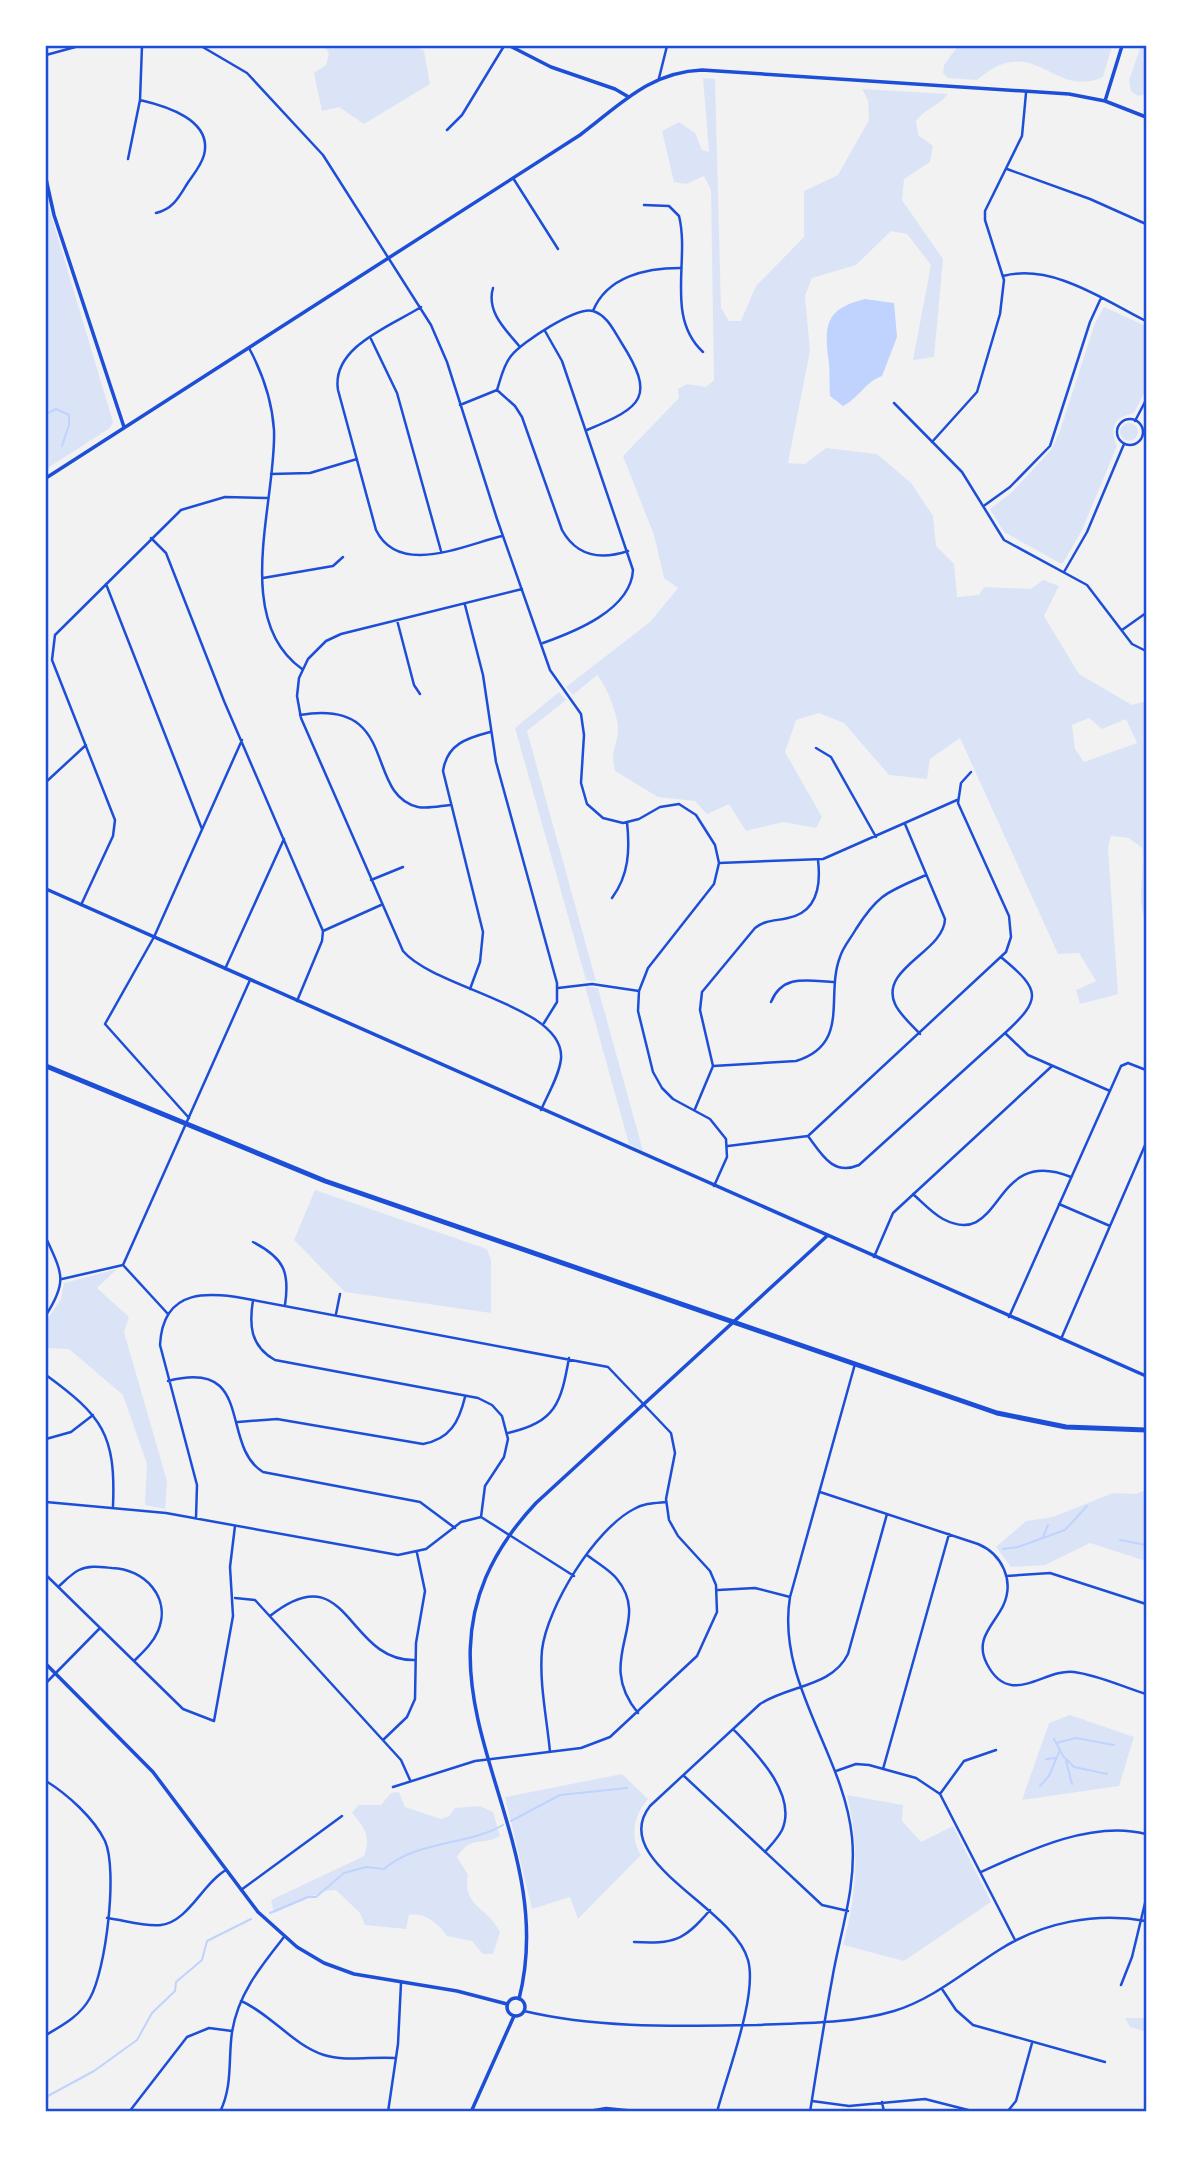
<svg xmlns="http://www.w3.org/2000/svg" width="1192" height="2157" viewBox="0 0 1192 2157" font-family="'Asap Condensed',sans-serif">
	<rect width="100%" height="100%" fill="#f2f2f2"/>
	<path fill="#dbe4f7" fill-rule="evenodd" d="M324,46H415L424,51L430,84L364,124L339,107L322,111L314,73L326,65L329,53Z
		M958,46H1112L1103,77C1052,100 1035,30 977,80L948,78L943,73L944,65Z
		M1141,46H1146V94L1138,96L1131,91L1129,80Z
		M703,78L715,79L721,308L729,321H741L756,286L804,237V191L838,175L869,120L868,100L862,89L948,94C939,106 927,107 916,121L918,135L933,146L930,162L904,179L902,200L943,259L934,357L913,360L931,265L907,234L891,231L856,265L812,278L805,296L810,351L788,463L805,464L826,448L877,454L911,483L933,516L936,546L954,564L957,597L979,595L984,587L1031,589L1043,580L1059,586L1044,616L1079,674L1132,705L1146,701V922C1136,899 1145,873 1142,848L1129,838L1111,836L1108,847L1118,994L1080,1004L1076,990L1096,981L1079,953L1058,954L960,738L930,759L927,779L889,775L844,723L819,713L796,720L785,752L822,817L816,828L783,822L746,831L729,804L707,814L695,801L658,797L615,771C610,751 616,750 618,732C619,717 607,686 597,675L573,695L566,687L650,622L678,588L664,578L654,535L623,456L679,398L678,389L687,384L706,387L714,380L711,190L704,176L686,184L674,182L662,131L679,122L695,133L702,150L709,152ZM1089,718L1102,729L1126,719L1137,743L1084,762L1075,749L1072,725Z
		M46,198L113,422L110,428L46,469Z
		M1104,307L1146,326V389L1134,413C1114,417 1109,427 1117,446L1082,530L1063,563H1060L1004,532L990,509L1011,493L1051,450L1060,431L1095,323Z
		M1120 432a9 9 0 1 1 18 0a9 9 0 1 1-18 0Z
		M559,692L566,700L527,731L596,981L586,980L515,728Z
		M585,986L598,988L643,1151L629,1144Z
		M315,1190L487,1249L491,1260V1313L345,1292L294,1240Z
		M117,1269L97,1288L129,1317L124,1332L167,1481L165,1509L145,1505L147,1464L123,1395L69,1349L46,1348V1321L61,1299L64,1283Z
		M1146,1490V1561L1090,1543L1045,1565L1011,1567L996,1547L1026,1521L1053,1517L1113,1493L1136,1494Z
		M1070,1715L1134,1737L1119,1786L1022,1800L1049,1723Z
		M622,1774L648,1799C634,1816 629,1836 641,1855L578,1919L570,1897L532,1909L505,1797Z
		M399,1792L405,1807L441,1819L449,1816L455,1808L480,1806L493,1812L500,1836C480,1847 472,1834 457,1857L468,1875C462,1907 488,1907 500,1932L493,1954H483L472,1941L447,1936C439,1924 425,1912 409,1915L406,1929L365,1925L360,1913L336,1890L325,1891L274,1913L271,1900L364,1856C371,1836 365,1828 352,1813L358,1805H381L391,1793Z
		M847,1795L903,1805L902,1821L921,1842L953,1826L991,1902L904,1961L843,1945C857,1895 860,1846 847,1795Z
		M1125,2018H1146V2032L1130,2027Z"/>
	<path fill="#bfd3fe" d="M865,299L894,303L897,337L882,376C865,382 859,398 843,406L830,396C829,385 830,374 829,363C824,326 824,309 865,299Z"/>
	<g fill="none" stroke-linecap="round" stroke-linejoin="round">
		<path stroke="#bfd3fe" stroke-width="2" d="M46,414L56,409L69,415V425L62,446
			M1043,1537L1048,1525
			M1120,1540L1146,1545
			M1003,1549L1018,1547L1065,1530L1087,1506
			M1054,1739L1063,1756
			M1056,1743L1076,1738L1114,1745
			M1064,1757L1074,1767L1107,1774
			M1046,1759L1055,1758
			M1066,1761L1072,1784
			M1040,1786L1049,1776L1060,1750
			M511,1821L560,1795L627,1788
			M270,1913L308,1897H316L344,1873L366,1867L384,1869C417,1840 467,1846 503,1825
			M46,2097L94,2071L137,2040L152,2013L175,1991L176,1982L202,1960L207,1941L251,1919"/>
		<path stroke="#1d4ed8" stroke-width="2.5" d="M201,46L247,73L323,155L431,325L447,362L497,519L550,670L581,714L584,735L581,783L587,804L603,818L623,823L639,819L660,807L679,804L696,815L715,845L719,863L714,884L648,968L639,991L638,1011L653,1072L662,1088L673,1099L710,1119L726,1139L727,1157L714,1186
			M46,55L79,46
			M659,78L667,46
			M140,100C166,106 213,120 204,155C201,166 193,175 187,184C179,197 173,209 156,213
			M447,130L462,115L504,46
			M128,159L140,100L142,46
			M1007,169L1090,199L1146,224
			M513,178L558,249
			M644,205L669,206L679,216C690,260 665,317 703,352
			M1003,276C1052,263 1104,300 1146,321
			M493,288C486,312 506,330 520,347
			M421,307C391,326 331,347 338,390L376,530C399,577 464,545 502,536
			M593,311C607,276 647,268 680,268
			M371,339L397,393L441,551
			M249,348C263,374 272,400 274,430C277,499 231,619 302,669
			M497,390L515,406L522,417L562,530C577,557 601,560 628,551
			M894,403L962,472L1004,540L1087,585L1132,644L1146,651
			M460,405L497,390C501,378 503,366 511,356C522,342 577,306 593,311C607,315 614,331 621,342C656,397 643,407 587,430
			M1117 432a13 13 0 1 1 26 0a13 13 0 1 1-26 0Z
			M1135,421L1146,400
			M932,442L977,392L1000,314L1004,280L985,220V211L1022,136L1026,93
			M271,474L310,473L357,459
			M985,505L1010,487L1050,446L1090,322L1101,298
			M151,538L166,553L224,701L323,931L322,941L297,1001
			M1064,572L1087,532L1124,444
			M263,578L333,566L343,557
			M106,584L202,829
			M522,589L341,634L326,641L308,659L299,678L297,696L301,718L403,951C435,989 566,1006 561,1059C559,1076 548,1094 541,1110
			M465,605L483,675L496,762L557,983V1002L544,1023
			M397,620L414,685L420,694
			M1122,630L1146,613
			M543,643C574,632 631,610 633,570L562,361L545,331
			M300,715C401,698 363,794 418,807C428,809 440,806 450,805
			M816,748L831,757L876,837
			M46,782L86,745
			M905,824L945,919C944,952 879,968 895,1004C900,1015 912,1025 920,1034
			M719,863L823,859L957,800
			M371,880L403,867
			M612,898C629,875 630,850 627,822
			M81,905L113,836L115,820L52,660L55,635L181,510L225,497L267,498
			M323,931L381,905
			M225,969L284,839
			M558,988L592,984L639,991
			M470,989L480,962L483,932L443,771C447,744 467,738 490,732
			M771,1002C783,973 809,981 835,982
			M1005,1033L1028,1055L1110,1091
			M713,1066L796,1061C851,1044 825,996 840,957C843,947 851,938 856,929C879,893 888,892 926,875
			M695,1109L713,1066L700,1010L702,992L755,928C765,920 775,921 788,918C818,912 821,885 818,860
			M189,1118L105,1024L154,937L242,740
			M808,1136C822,1155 833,1176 859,1165L1005,1033C1042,999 1041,990 1002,958
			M728,1146L808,1136L1006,952L1011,937L1009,916L958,803L961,783L971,772
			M913,1194C922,1202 932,1213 943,1219C1004,1251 991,1144 1071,1177
			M1059,1204L1110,1226
			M46,1238C62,1273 68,1281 46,1315
			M253,1242C284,1258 290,1272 285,1305
			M874,1257L893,1213L1052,1066
			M123,1265L250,980
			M62,1279L123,1265L168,1314
			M253,1300C249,1325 250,1346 275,1360L478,1398L492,1405L502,1416L508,1439L504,1457L485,1486L481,1517
			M336,1314L340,1294
			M1009,1317L1121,1066L1128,1063L1146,1070
			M1061,1339L1146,1143
			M46,1375C102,1416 116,1434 113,1506
			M168,1381C256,1358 219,1445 263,1472L420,1502L455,1528
			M238,1422L277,1419L423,1444C450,1439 459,1422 465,1397
			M508,1433C556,1422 561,1403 569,1358
			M46,1439L71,1432L93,1415
			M820,1492L978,1544C1002,1554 1015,1581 1003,1606C993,1626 974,1639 987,1664C1010,1709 1044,1668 1074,1672C1098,1675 1123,1687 1146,1694
			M46,1502L166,1513L398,1555L426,1549L461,1522L481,1517L574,1576
			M196,1518L197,1485L160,1345C163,1286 210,1292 253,1300L608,1367L671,1433L675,1453L666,1499L669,1520L678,1536L710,1571L716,1585L717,1612L697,1656L610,1737L581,1748L475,1761L393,1787
			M587,1555C597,1563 610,1570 617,1579C653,1623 593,1658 638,1713
			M46,1575L183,1709L214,1721L233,1616L230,1567L235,1526
			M1006,1576L1050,1573L1146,1604
			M58,1587C65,1581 71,1574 79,1570C89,1565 101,1567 112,1568C144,1569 172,1597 158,1631C153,1643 143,1652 134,1661
			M718,1590L755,1588L790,1597
			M235,1598L255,1600L401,1760L410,1780
			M270,1616C349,1553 346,1662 415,1660
			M46,1683L100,1628
			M733,1729C755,1752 798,1794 782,1830C778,1838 771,1845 765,1852
			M383,1740L407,1717L415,1699L416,1643L425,1591L417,1553
			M550,1752C547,1719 539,1683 542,1650C547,1607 595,1529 634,1509C644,1503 655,1503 666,1502
			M883,1769L949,1534
			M836,1771L856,1764L869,1765L916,1778L940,1794L1015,1940
			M684,1776L822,1905L848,1911
			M46,1781C67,1794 94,1818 105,1841C118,1870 106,1970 90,1998C80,2016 63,2025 46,2035
			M940,1794L964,1761L996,1750
			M981,1872C1029,1850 1093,1820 1146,1834
			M241,1890L342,1816
			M107,1918C124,1920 144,1927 161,1925C188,1922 203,1883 226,1870
			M634,1942C674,1944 684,1941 710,1910
			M1121,1985L1132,1957L1146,1899
			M942,1989L956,2010L973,2025L1105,2062
			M241,2001C271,2014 293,2045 324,2055C346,2062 373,2056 396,2058
			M524,2011C600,2029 680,2026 757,2025C802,2023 850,2024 894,2011C933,1999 964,1972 999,1950C1043,1922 1096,1912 1146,1921
			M812,2101L849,2106L925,2099L976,2112
			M882,2102L884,2112
			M129,2112L187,2037L209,2028L232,2031
			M220,2112C233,2085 228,2060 232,2032C238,1994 261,1966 284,1937
			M388,2112L398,2044L401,1983
			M583,2112L606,2108L646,2112
			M717,2112C727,2074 758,1995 748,1960C734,1907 607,1861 650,1806L760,1704C789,1685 832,1687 848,1654L887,1514
			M810,2112C817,2068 824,2023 832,1980C840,1932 857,1887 852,1837C844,1754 776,1683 790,1597L855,1364
			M1007,2112L1016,2101L1032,2043"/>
		<path stroke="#1d4ed8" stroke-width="3.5" d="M510,46L551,67L615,89L627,96
			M1105,101L1122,46
			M46,179L54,215L124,427
			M46,478L580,135C619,106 649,72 702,70L1069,94L1105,101L1146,117
			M46,889L1146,1376
			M46,1664L153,1772L258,1912L297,1947L324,1963L354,1974L457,1991L507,2004
			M507 2007a9 9 0 1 1 18 0a9 9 0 1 1-18 0Z
			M519,1999C566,1816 375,1675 536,1503L827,1236
			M471,2112L514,2016"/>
		<path stroke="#1d4ed8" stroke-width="5" d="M46,1066L325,1181L997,1413L1066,1427L1146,1430"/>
	</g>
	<rect width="1192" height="2157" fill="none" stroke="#ffffff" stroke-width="94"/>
	<rect x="47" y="47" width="1098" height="2063" fill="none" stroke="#1d4ed8" stroke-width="2.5"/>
</svg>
